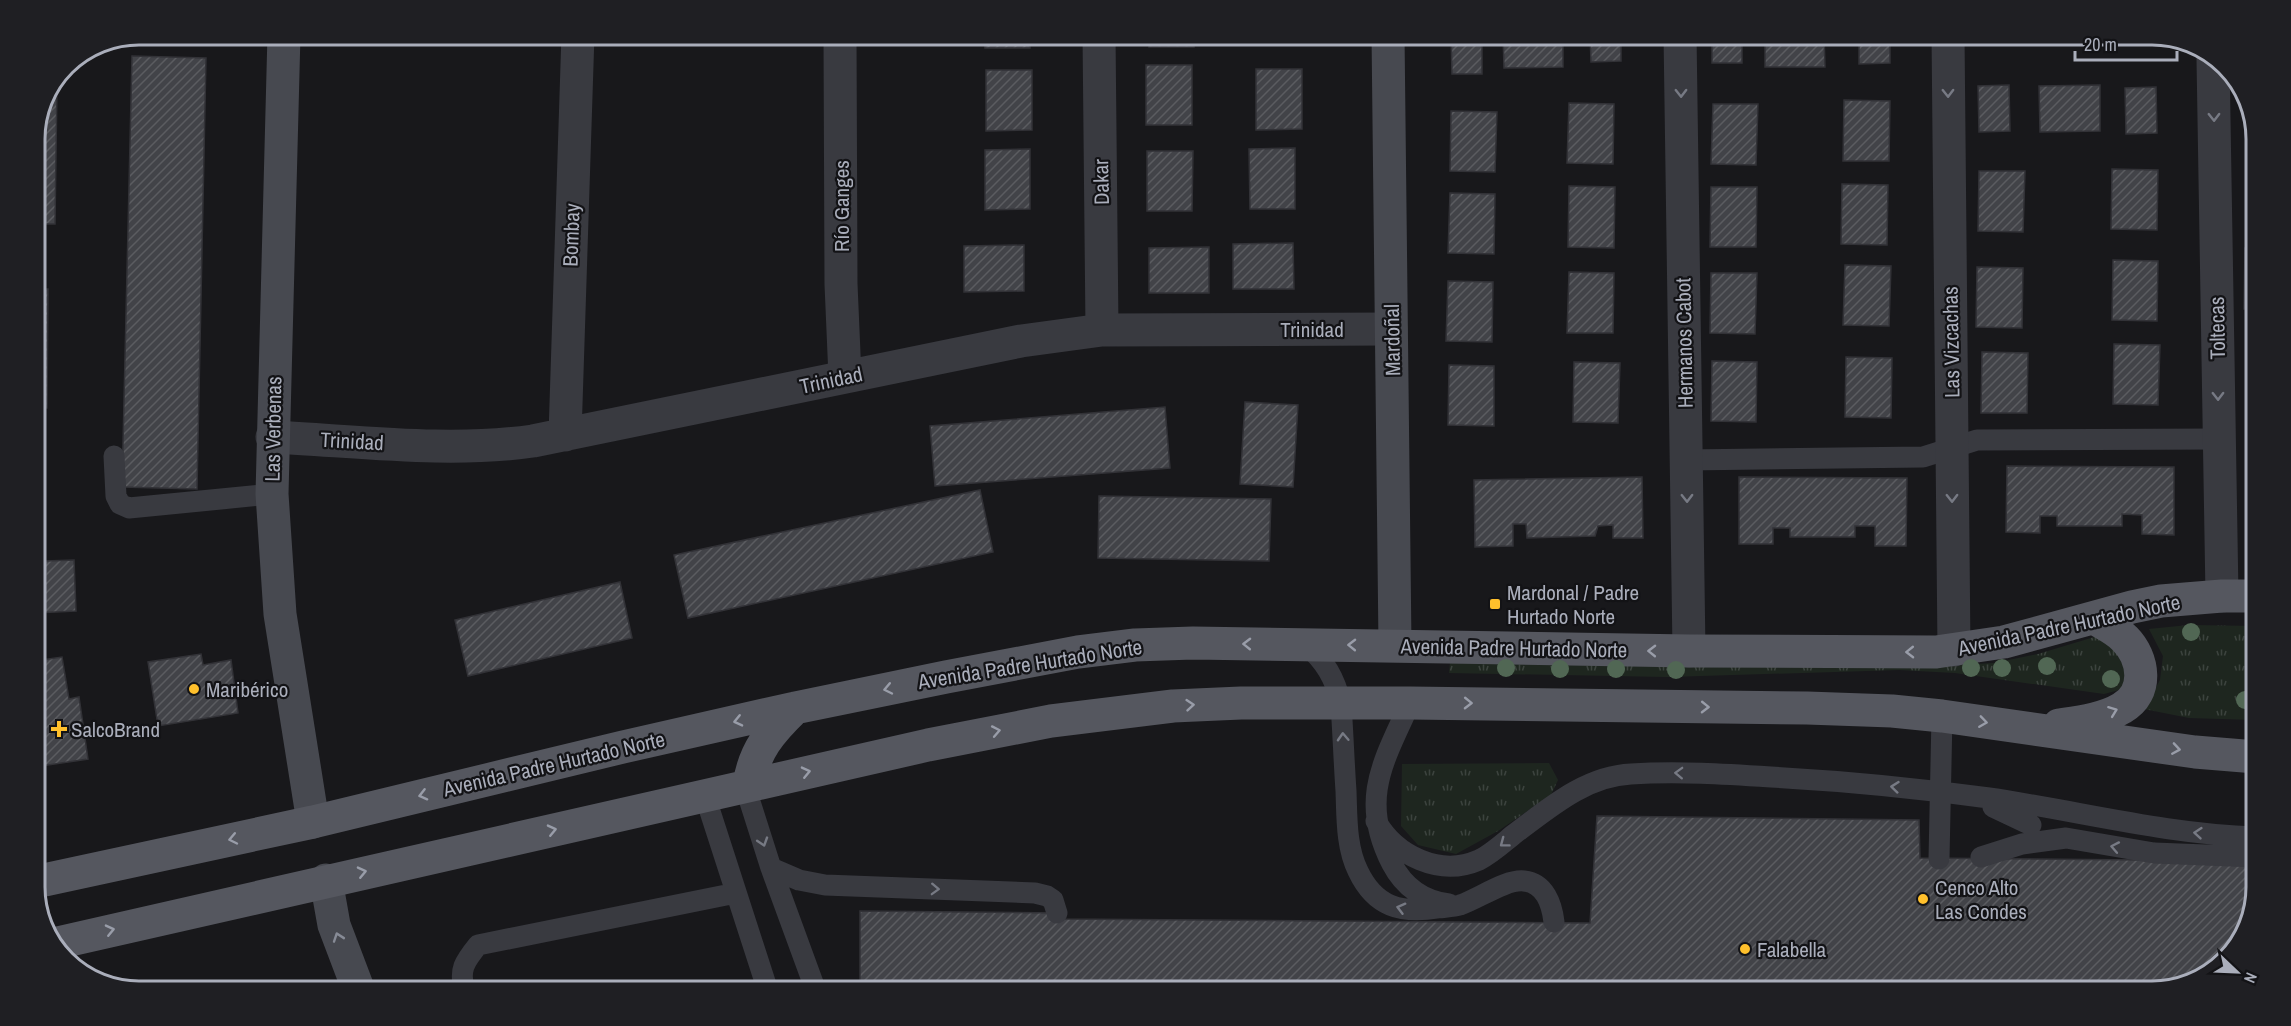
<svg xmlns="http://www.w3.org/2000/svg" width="2291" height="1026" viewBox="0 0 2291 1026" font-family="'Archivo Narrow',sans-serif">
	<defs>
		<pattern id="grass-tufts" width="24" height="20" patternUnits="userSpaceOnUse" patternTransform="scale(1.5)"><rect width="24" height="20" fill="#1e261f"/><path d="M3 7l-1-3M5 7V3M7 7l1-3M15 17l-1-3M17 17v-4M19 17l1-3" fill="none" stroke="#3c433e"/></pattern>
		<pattern id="building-hatch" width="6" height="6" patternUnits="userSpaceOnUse" patternTransform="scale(1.5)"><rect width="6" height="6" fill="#424348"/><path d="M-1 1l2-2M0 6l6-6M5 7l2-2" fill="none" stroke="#5b5c60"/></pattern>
	</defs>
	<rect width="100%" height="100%" fill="#18181b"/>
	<path fill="url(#grass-tufts)" d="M2189,625L2256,626V720L2189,718L2144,709L2160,680L2163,656L2149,629Z
		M2101,635L2114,637L2128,681L2119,690L2104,694L1955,673L1899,670L1668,677L1449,673L1450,663L1919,667L1994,663L2038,654Z
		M1549,763L1558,780L1551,795L1498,831L1456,854L1418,845L1401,826L1402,764Z"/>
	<path fill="url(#building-hatch)" stroke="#323237" stroke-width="1.5" d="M984,34H1030V48H985Z
		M1149,34H1194V47H1149Z
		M1259,34H1304V44L1259,45Z
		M1451,34H1482V74H1452Z
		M1503,34H1563V67L1504,68Z
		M1590,34H1621V61L1591,62Z
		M1712,34H1742V63H1712Z
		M1765,34H1824L1825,67H1765Z
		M1859,34H1890V63L1859,64Z
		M132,56L206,58L197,489L122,487Z
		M1146,65H1192V125H1146Z
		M1256,69H1302V129L1256,130Z
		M986,70H1032V130L986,131Z
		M57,84L55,224H35V132Z
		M2009,85L2010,131L1979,132L1978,86Z
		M2100,85V131L2040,132L2039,86Z
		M2156,87L2157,133L2126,134L2125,88Z
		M1844,100L1890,101L1889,161H1843Z
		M1569,103L1614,104L1613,164L1567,163Z
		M1713,104H1758L1756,165L1711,164Z
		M1451,111L1497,112L1495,172L1450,171Z
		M1295,148V209H1250L1249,149Z
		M1030,149V209L985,210V150Z
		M1147,151H1193L1192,211H1147Z
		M2112,169L2158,170L2157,230L2111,229Z
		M1979,171H2025L2023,232L1978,231Z
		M1842,184L1888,185L1887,245L1841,244Z
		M1569,186L1615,187L1614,248L1568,247Z
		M1711,187H1757L1756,247H1710Z
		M1450,193L1495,194L1494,254L1448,253Z
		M1293,243L1294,289H1233V244Z
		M1024,245V291L964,292V246Z
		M1209,247V293H1149V248Z
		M2245,248L2256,249V309H2244Z
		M2113,260L2158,261L2157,321L2112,320Z
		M1845,265L1891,266L1889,326L1843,325Z
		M1977,267L2023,268L2022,328L1976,327Z
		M1569,272L1614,273L1613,333H1567Z
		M1711,273H1757L1755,334L1710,333Z
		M1448,281L1493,282L1492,342L1446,341Z
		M35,289H48L47,408L35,407Z
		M2248,330H2256V390H2247Z
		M2114,344L2160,345L2158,405L2113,404Z
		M1982,352L2028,353L2027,413H1981Z
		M1846,357L1892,358L1891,418L1845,417Z
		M1712,361L1757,362L1756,422L1711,421Z
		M1574,362L1620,363L1618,423L1573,422Z
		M1449,365L1494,366V426L1448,425Z
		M1245,402L1298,405L1293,487L1240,484Z
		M1165,407L1170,468L935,486L930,426Z
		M2007,466L2174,467V535L2142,534V515L2122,514V526H2057V516H2040V533L2006,532Z
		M1642,477L1643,538H1613V525L1598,526L1595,536L1527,538L1526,524H1513V546L1475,547L1474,480Z
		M1739,477L1907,478L1906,546H1875V526H1855V537H1790V528H1773V544H1739Z
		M980,490L993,552L688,618L674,555Z
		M1099,496L1271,499L1269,561L1098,558Z
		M74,560L76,611L35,613V582L46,581L45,561Z
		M620,582L632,638L468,676L455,620Z
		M201,654L203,665L231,660L238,713L158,726L148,662Z
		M62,657L69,699L79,697L88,759L35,767V661Z
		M1597,816L1919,820L1920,858L2256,861V887L2248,928L2211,974L2153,991H969L860,988V911L1060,913V919L1590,923Z"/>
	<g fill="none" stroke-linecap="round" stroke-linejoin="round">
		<path stroke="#393a40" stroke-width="21" d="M114,456L116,496L120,504L129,508L272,494
			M1686,460L1923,457L1977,440L2219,439
			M1305,644C1325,661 1335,678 1341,704C1343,733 1344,762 1346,791C1347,817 1346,847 1358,871C1375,907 1401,914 1438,908C1445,907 1453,907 1460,905C1478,899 1506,879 1524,881C1545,883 1552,905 1554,922
			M1410,703C1383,762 1359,800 1392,864C1404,887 1424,901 1449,904
			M749,785L750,802L771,868L799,880L825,885L1035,893L1047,896L1053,900L1057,913
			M705,796L768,991
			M1993,807L2031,825
			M1376,821C1396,856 1440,877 1479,860C1491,854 1502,844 1513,835C1548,809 1585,776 1631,774C1677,771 1725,774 1771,777C1844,781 1917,788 1989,798C2079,811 2165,834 2256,837
			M1981,857L2022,844L2066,838L2154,853L2256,857
			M1939,859L1942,716
			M771,868L816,991
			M465,991C458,970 465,961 478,945L736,893"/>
		<path stroke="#393a40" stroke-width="33" d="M840,34L841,284L845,377
			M1099,34L1102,330
			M1680,34L1689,651
			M1948,34L1954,650
			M2213,59L2222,596
			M565,435L578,34
			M272,437C357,441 449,453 533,441L1021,341L1102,330L1391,329"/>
		<path stroke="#474950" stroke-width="33" d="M284,34L272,494L280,614L313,822
			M1388,34L1395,645
			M326,880L334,925L359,991"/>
		<path stroke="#55575f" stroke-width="33" d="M2059,725C2079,722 2104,719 2122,708C2149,693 2144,658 2125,639C2117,630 2104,624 2094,618
			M749,785C754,751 770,732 795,708
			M35,882L313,822L623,747L795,708L946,677L1078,652L1135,645L1193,643L1689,651L1936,652L2004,642L2132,607L2161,601L2222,596H2256
			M53,944L928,745L1051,721L1173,706L1241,703H1410L1807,708L1892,711L1942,716L2195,752L2256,757"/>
	</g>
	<g fill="#516754">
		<circle cx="2191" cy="632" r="9"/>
		<circle cx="2047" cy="666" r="9"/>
		<circle cx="1506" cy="668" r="9"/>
		<circle cx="1971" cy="668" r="9"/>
		<circle cx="2002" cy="668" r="9"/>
		<circle cx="1560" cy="669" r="9"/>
		<circle cx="1616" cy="669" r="9"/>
		<circle cx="1676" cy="670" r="9"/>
		<circle cx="2111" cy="679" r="9"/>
		<circle cx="2245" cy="700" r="9"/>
	</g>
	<defs><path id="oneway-chevron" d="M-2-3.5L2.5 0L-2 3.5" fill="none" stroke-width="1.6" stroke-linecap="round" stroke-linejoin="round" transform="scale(1.5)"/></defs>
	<g stroke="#777a84">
		<use href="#oneway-chevron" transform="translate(1681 93) rotate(89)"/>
		<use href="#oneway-chevron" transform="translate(1948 93) rotate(89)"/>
		<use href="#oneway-chevron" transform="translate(2214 117) rotate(89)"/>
		<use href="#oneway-chevron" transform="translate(2218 396) rotate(89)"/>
		<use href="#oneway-chevron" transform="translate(1687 498) rotate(89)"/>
		<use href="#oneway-chevron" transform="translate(1952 498) rotate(89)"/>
		<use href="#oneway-chevron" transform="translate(1343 737) rotate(-93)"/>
		<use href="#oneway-chevron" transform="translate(1679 773) rotate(-178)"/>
		<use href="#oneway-chevron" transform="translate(1895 787) rotate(-174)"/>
		<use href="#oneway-chevron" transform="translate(2198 833) rotate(-175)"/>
		<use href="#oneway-chevron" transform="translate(763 842) rotate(72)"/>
		<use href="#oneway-chevron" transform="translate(1504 843) rotate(143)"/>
		<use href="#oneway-chevron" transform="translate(2115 847) rotate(-169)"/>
		<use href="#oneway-chevron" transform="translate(935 889) rotate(2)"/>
		<use href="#oneway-chevron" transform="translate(1401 908) rotate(-165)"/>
	</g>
	<g stroke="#999da9">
		<use href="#oneway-chevron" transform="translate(1247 644) rotate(-179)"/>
		<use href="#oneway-chevron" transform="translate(1352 645) rotate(-179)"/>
		<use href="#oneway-chevron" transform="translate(1652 651) rotate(-179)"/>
		<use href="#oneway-chevron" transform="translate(1910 652) rotate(179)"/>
		<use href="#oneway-chevron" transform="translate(888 689) rotate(168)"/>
		<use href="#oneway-chevron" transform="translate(1468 703) rotate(1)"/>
		<use href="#oneway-chevron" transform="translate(1190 705) rotate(-5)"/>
		<use href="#oneway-chevron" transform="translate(1705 707) rotate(1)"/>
		<use href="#oneway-chevron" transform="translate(2113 711) rotate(-21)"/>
		<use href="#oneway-chevron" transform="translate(738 721) rotate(167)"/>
		<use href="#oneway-chevron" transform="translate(1983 722) rotate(8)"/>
		<use href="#oneway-chevron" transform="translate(996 731) rotate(-11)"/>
		<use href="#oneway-chevron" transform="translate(2176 749) rotate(9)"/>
		<use href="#oneway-chevron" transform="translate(806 772) rotate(-13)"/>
		<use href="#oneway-chevron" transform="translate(423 795) rotate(166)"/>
		<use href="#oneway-chevron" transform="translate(552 830) rotate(-13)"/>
		<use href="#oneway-chevron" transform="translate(233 839) rotate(168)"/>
		<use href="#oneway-chevron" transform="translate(362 872) rotate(-13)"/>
		<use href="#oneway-chevron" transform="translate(110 930) rotate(-13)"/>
	</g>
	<use stroke="#878b96" href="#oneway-chevron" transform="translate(338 937) rotate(-109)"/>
	<g fill="#ffc02c" stroke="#131316" stroke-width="2">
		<rect x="1489" y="598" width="12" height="12" rx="3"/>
		<circle cx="194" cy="689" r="6"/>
		<path d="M56 720h6v6h6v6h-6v6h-6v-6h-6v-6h6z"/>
		<circle cx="1923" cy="899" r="6"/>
		<circle cx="1745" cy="949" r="6"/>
	</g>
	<g text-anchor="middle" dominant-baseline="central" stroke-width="4.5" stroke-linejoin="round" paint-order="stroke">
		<g font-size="21" fill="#aaaebb" stroke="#131316">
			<text transform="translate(1101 182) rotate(-91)">Dakar</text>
			<text transform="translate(841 206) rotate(-90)">Río Ganges</text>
			<text transform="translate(571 235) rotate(-88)">Bombay</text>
			<text transform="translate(2217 328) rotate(-91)">Toltecas</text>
			<text x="1312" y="329">Trinidad</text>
			<text transform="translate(1392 340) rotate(-91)">Mardoñal</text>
			<text transform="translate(1951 342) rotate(-91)">Las Vizcachas</text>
			<text transform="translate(1684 343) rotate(-91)">Hermanos Cabot</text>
			<text transform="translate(831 380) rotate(-12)">Trinidad</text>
			<text transform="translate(273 429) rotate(-89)">Las Verbenas</text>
			<text transform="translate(352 441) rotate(3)">Trinidad</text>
			<text transform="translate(2069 625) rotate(-12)">Avenida Padre Hurtado Norte</text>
			<text transform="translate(1514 648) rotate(1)">Avenida Padre Hurtado Norte</text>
			<text transform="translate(1030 664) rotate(-9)">Avenida Padre Hurtado Norte</text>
			<text transform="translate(554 764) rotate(-13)">Avenida Padre Hurtado Norte</text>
		</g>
		<g font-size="21" fill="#aaaebb" stroke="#131316" text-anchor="start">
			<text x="1507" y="592">Mardonal / Padre<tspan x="1507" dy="24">Hurtado Norte</tspan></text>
			<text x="206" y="689">Maribérico</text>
			<text x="71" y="729">SalcoBrand</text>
			<text x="1935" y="887">Cenco Alto<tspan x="1935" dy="24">Las Condes</tspan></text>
			<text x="1757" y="949">Falabella</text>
		</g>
	</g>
	<path d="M0 0H2291V1026H0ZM139 45H2152A94 94 0 0 1 2246 139V887A94 94 0 0 1 2152 981H139A94 94 0 0 1 45 887V139A94 94 0 0 1 139 45Z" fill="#1f1f23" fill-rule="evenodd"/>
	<path fill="none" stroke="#aaaebb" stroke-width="3" d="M139 45H2152A94 94 0 0 1 2246 139V887A94 94 0 0 1 2152 981H139A94 94 0 0 1 45 887V139A94 94 0 0 1 139 45Z"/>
	<g transform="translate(2237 972) rotate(113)" stroke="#131316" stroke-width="4.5" paint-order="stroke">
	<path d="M0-4.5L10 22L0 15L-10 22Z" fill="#aaaebb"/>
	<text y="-9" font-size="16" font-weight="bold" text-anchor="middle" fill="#aaaebb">N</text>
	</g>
	<path d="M2075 51v9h102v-9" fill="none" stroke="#aaaebb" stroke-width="3"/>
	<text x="2084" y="51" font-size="18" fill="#aaaebb" stroke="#131316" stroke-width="4.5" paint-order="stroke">20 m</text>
</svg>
